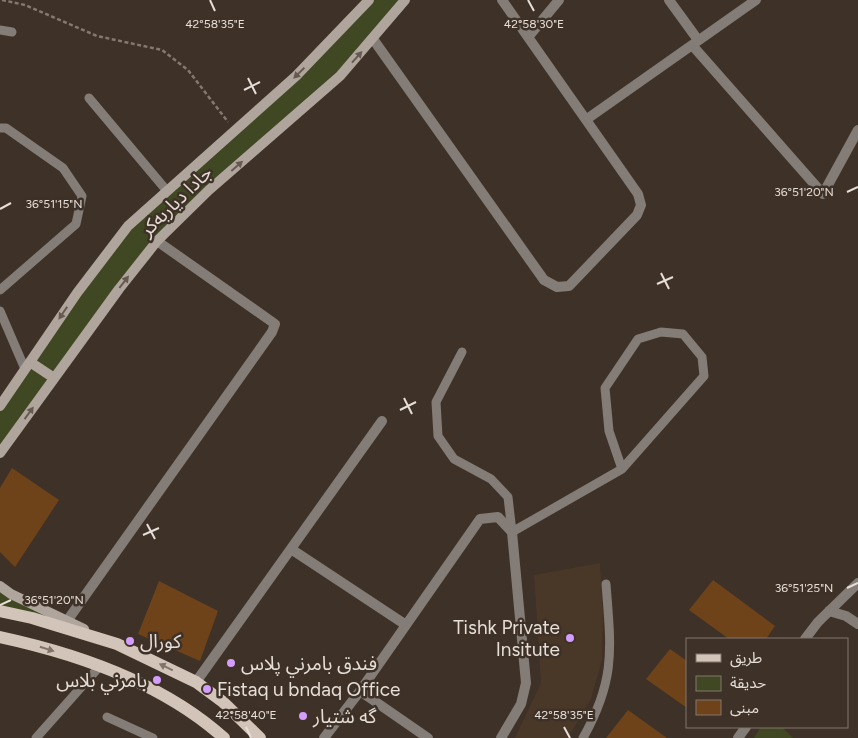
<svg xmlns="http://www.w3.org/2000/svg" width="858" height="738" viewBox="0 0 858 738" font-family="Figtree,'Noto Sans Arabic',sans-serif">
	<rect width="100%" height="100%" fill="#3e3127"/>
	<path fill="#493727" d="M600,563L603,617L602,660L591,699L568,738H515L541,683L534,575Z"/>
	<path fill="#404823" d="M369,0H405L373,39L157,241L0,453V406L128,226L296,76Z
		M0,586L67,621L0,611Z
		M761,727H782L793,738H754Z"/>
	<path fill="#6e431a" d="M12,468L59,500L15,567L0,552V488Z
		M713,580L775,626L766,639H729L689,610Z
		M159,581L218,611L200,661L138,634Z
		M670,649L687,661V708L646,679Z
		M628,710L667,738H606Z"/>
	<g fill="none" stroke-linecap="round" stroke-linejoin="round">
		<path stroke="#847970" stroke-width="2.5" stroke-dasharray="4 2.5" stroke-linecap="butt" d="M2,0L25,5L97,36L162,50L188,70L228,122"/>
		<path stroke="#837c77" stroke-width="9" d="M0,30L12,32
			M89,98L167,191
			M0,128H6L63,168L82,196L76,224L0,290
			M0,311L25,369
			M462,352L436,402L438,436L454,459L491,479L508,497L512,532L622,469L704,376L702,357L683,334L661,332L638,339L605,388L609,431L622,469
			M107,717L153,738
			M36,738L100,666
			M583,738C616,679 611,649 606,584"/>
		<path stroke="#837c77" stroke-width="10" d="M669,0L698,40
			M529,36L559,0
			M373,39L544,280L557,287L569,286L637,215L641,205L638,194L502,0
			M692,45L823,194L858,130
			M587,119L756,0
			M291,549L406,625
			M829,611L846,616L858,624
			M67,621L272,332L275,324L157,241
			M805,639L818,622L858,583
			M196,682L382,421
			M360,691L428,738
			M324,738L360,691L480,519L498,517L512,532L526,683L521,704L501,738
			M738,738L746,727"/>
		<path stroke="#b0a59d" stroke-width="10" d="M30,362L54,378
			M0,406L77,293L128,226L296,76L369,0
			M0,453L119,289L157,241L209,190L340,76L405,0
			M0,586L11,594L84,629"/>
		<path stroke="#d3c4b9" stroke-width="12" d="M0,611L32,618L117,644L196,682L223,702L260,738
			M0,637C79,654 163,683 224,738"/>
	</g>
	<defs><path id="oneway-solid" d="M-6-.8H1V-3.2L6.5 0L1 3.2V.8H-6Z" transform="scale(1.25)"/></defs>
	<g fill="#665a50">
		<use href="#oneway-solid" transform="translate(357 57) rotate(-48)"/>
		<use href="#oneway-solid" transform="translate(299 73) rotate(136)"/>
		<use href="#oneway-solid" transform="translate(237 166) rotate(-41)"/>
		<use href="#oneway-solid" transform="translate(124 282) rotate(-52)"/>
		<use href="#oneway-solid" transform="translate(63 313) rotate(124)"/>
		<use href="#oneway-solid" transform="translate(29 413) rotate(-54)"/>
	</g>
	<g fill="#817369">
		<use href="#oneway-solid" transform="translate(47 649) rotate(18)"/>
		<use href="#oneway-solid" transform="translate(166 667) rotate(-154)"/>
	</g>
	<path fill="none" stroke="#e7ded7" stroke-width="2" d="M210,0L215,11M528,0L534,11M248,78L256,94M244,90L260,82M847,192L858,187M0,209L11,203M661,273L669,289M657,284L673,277M404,398L412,414M400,410L416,402M147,524L155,539M143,535L159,528M847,588L858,583M0,605L11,600M246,727L251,738M564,727L570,738"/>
	<g fill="#d49cfc" stroke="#3e3127" stroke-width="2">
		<circle cx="570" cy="638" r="5"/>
		<circle cx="130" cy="641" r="5"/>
		<circle cx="231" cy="663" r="5"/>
		<circle cx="157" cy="680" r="5"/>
		<circle cx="207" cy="689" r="5"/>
		<circle cx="303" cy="716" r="5"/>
	</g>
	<g text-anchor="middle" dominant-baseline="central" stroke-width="5" stroke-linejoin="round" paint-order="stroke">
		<g font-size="19" fill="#e7ded7" stroke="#3e3127">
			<text transform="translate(176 201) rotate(-44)">جادا دیاربه‌كر</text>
		</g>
		<g font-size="19" fill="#e7ded7" stroke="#3e3127" text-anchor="start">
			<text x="560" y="627" text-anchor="end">Tishk Private<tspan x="560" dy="22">Insitute</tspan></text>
			<text x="140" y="641">كورال</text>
			<text x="241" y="663">فندق بامرني پلاس</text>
			<text x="147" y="680" text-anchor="end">بامرني بلاس</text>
			<text x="217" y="689">Fistaq u bndaq Office</text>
			<text x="313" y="716">گه شتيار</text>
		</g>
	</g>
	<g font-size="12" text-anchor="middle" fill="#e7ded7" stroke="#3e3127" stroke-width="5" stroke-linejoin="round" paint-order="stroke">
		<text x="215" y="28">42°58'35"E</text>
		<text x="534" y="28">42°58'30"E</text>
		<text x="804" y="196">36°51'20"N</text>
		<text x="54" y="208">36°51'15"N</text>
		<text x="804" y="592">36°51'25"N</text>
		<text x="54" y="604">36°51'20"N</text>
		<text x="246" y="719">42°58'40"E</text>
		<text x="564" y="719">42°58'35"E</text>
	</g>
	<rect x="686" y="638" width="162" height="90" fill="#3e3127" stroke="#82766d"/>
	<rect x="696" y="654" width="25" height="8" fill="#d3c4b9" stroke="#82766d"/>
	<text x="730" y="663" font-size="15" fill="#e7ded7">طريق</text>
	<rect x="696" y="676" width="25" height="15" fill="#404823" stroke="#82766d"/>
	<text x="730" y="688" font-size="15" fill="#e7ded7">حديقة</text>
	<rect x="696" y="700" width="25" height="15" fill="#6e431a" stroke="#82766d"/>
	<text x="730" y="713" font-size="15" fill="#e7ded7">مبنى</text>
</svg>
